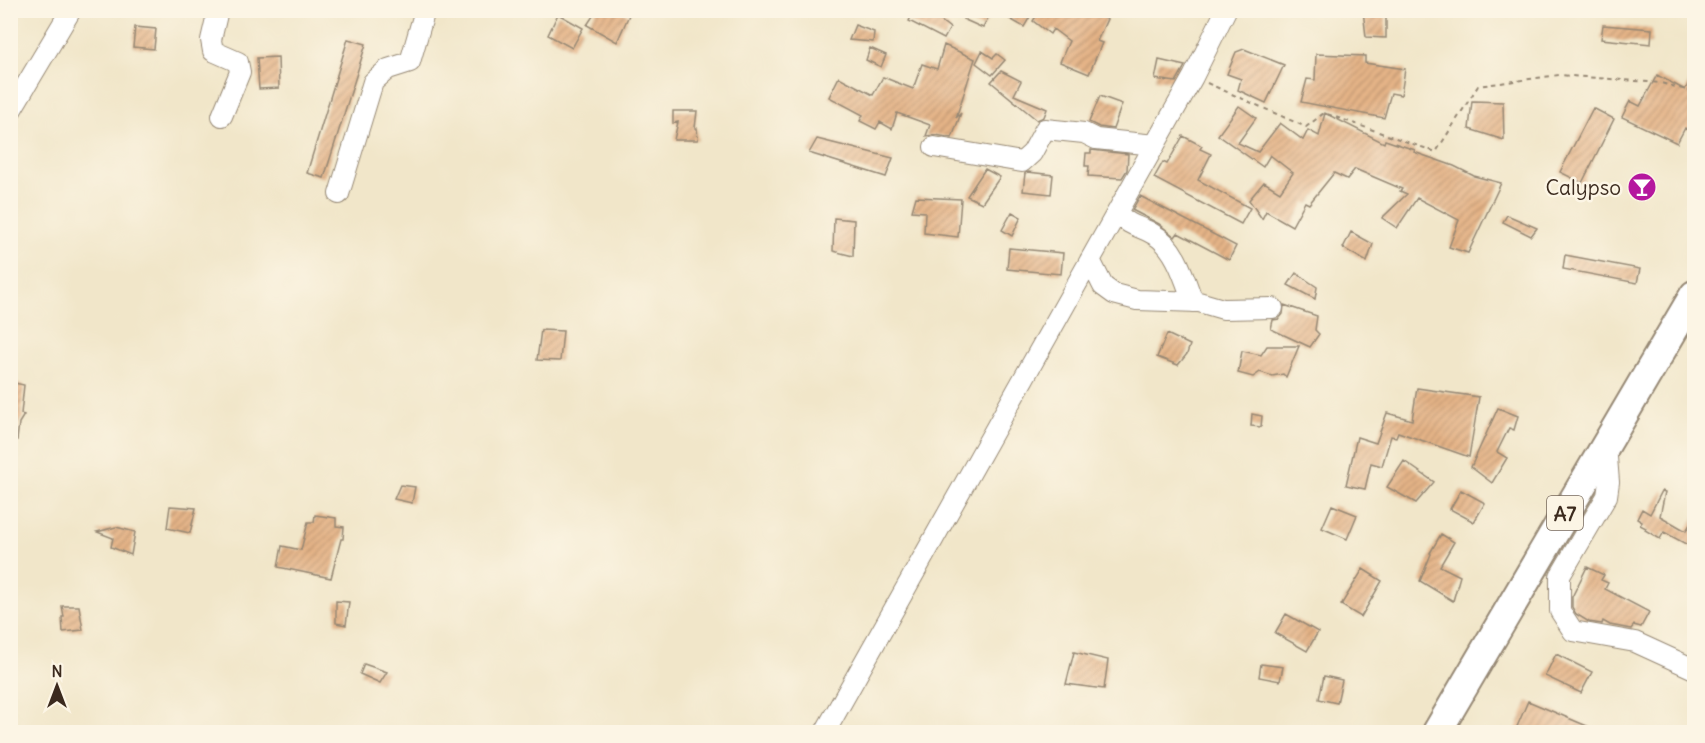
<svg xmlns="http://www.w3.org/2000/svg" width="1705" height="743" viewBox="0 0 1705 743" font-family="Delius,sans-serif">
	<defs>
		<pattern id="building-hatch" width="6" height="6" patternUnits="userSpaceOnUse" patternTransform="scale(1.5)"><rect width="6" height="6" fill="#e5b487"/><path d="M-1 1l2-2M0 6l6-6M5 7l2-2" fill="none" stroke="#bb936e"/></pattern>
	</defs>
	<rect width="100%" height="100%" fill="#fcf5e5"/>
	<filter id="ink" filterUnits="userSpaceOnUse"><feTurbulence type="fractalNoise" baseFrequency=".0167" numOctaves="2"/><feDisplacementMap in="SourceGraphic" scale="12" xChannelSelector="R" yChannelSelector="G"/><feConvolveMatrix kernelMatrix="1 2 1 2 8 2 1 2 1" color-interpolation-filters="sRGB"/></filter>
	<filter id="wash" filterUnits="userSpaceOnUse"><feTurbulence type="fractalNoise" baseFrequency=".008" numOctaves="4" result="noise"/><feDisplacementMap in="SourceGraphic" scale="24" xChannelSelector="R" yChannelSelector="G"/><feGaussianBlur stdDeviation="1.35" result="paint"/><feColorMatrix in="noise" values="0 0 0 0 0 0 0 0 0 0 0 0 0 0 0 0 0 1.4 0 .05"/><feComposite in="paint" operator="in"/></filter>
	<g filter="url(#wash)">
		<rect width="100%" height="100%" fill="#f1e6c9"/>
		<g id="blocks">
			<path fill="url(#building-hatch)" d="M597,10H617L629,15L617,42L587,25Z
				M915,10H927L950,28L944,39L909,21Z
				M967,10H992L983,28L963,19Z
				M994,10H1034L1024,27Z
				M1040,10H1063L1076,17L1080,10H1088L1107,19L1097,41L1102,43L1089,74L1060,62L1069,41L1053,29L1050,34L1033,21Z
				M1363,10H1386V38L1366,37Z
				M558,14L583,28L572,48L548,35Z
				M855,25L874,32L873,42L849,40Z
				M1603,25L1652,29L1651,44L1601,39Z
				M135,27L156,29L154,49L133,47Z
				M348,39L366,44L324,178L307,173Z
				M944,45L975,59L956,118L961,113L952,138L936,135L926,136L930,125L897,113L892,129L880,122L876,129L860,121L863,115L829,97L839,77L873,95L883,77L913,89L922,64L937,69Z
				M870,48L886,55L881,67L866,60Z
				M1244,49L1284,65L1266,103L1238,90L1241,79L1227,74L1236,52Z
				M982,51L993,58L997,54L1005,60L992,75L976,63Z
				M1316,54L1365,56V63L1405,69L1401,95L1391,93L1384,118L1301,102L1307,79L1315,80Z
				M278,57L279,88L259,89L257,58Z
				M1159,60L1185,66L1176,82L1155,79Z
				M1001,71L1021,81L1014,95L1047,109L1044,117L1037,120L991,82Z
				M1695,71V133L1685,128L1677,143L1622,117L1630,101L1640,106L1657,75L1685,90Z
				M1100,96L1122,104L1113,129L1099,127L1089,122Z
				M1472,101L1503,102L1504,140L1469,129Z
				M1239,106L1256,118L1238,143L1258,152L1280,123L1303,140L1308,130L1319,136L1325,113L1384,143L1385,140L1415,150L1414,152L1454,166L1474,176L1501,183L1468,253L1449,247L1459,220L1417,198L1397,228L1382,218L1407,194L1400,191L1402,189L1355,169L1347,179L1334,173L1309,204L1305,202L1292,226L1266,211L1262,219L1249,200L1264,182L1280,192L1293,173L1270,155L1263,167L1218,135Z
				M1593,108L1614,119L1582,183L1560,172Z
				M673,111H697L695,128H697L698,140H674L678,122L673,123Z
				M1183,136L1202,146L1200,149L1211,154L1198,180L1250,208L1241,224L1154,178L1163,162L1167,164Z
				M817,139L893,158L886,177L809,153Z
				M1091,150L1128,154L1127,170L1122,178L1088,176L1089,166H1085L1086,153H1091Z
				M985,169L1000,177L982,203L967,196Z
				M1028,172L1053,175L1051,194L1023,191L1025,173Z
				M1140,196L1236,246L1229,260L1178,233L1175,237L1159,224L1134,211L1132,210Z
				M916,197L961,199L958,237L924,233L925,212L912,211Z
				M1012,212L1021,217L1012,236L1002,230Z
				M1507,215L1537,228L1531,236L1503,222Z
				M834,218L854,220L853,256L833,251Z
				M1351,232L1373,244L1367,262L1343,248Z
				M1009,248L1063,253L1061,274L1007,269Z
				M1565,255L1640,269L1637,283L1563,269Z
				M1296,273L1317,287L1315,299L1288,285Z
				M1284,305L1317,316L1315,330L1319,334L1310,347L1271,329L1273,320L1279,319L1283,314Z
				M541,330L563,331L560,361L537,360Z
				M1167,334L1190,345L1187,354L1178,365L1157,357Z
				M1267,346H1299L1286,377L1283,374L1272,376L1260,372L1253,377L1238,373L1242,351L1261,355Z
				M10,382L24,385L21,414L24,415L19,423L17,440L10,441Z
				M1417,388L1479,397L1469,457L1398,432L1396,437L1391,436L1382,466L1371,463L1365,489L1346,485L1357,437L1376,443L1387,413L1412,420Z
				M1498,408L1518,416L1514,430L1509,428L1497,452L1507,458L1492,483L1471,467Z
				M1252,414L1262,416L1261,427L1251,426Z
				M1404,461L1434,482L1416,503L1387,487Z
				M400,485L415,487L412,503L394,499Z
				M1461,490L1485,503L1474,522L1450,509Z
				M1662,491L1665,492L1660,516L1686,531L1695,516V549L1664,532L1660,539L1645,530L1646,528L1640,525L1642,522L1637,519L1642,509L1650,514Z
				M1332,505L1357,515L1347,539L1322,528Z
				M170,506L196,508L190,533L167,528Z
				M315,515L336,518V526L344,527L343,539H341L331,578L278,567L282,546L301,550L308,522H314Z
				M116,527L135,532L131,555L111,547L113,538L97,532Z
				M1441,534L1454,542L1440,566L1460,576L1453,601L1420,581L1431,554L1430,553Z
				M1587,567L1604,575L1601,580L1608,583L1605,589L1649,612L1641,627L1634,625L1631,629L1610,625L1603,621L1602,624L1589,622L1576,614L1572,607V597Z
				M1363,569L1382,581L1361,617L1341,605Z
				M336,601L349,602L346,625L336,623Z
				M62,606H79L83,630L63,632L62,617H64Z
				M1286,614L1318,632L1307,651L1275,633Z
				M1074,652L1108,660L1104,689L1066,684Z
				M1556,654L1592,672L1581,693L1545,676Z
				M364,664L387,672L380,683L360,674Z
				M1261,664L1283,667L1280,681L1259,677Z
				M1324,676L1342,680L1337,703L1319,699Z
				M1528,701L1601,732H1523L1516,729Z"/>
		</g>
	</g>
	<g filter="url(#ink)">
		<use href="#blocks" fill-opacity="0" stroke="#968874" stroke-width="1.5"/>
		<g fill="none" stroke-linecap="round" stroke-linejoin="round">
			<g stroke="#968874" stroke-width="22">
				<path id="minor" d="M218,10L211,40L213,51L238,62L240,72L222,116
					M10,112L71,10
					M934,147L1022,162L1032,153L1045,129L1084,133L1096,139L1155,145
					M339,194L373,82L388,69L410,62L425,10
					M1117,213C1132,228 1138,225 1153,234C1176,246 1185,280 1193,302
					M1090,260L1103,286L1114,294L1137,300L1199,302L1223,309L1273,308
					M1606,445L1609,482L1607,496L1560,576V611L1573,631L1635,642L1694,669
					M825,732L1193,77L1226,10"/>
			</g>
			<g stroke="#968874" stroke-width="32">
				<path id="highway" d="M1437,732L1694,295"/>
			</g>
			<path stroke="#968874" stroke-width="2" stroke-dasharray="4.5 4.5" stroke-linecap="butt" d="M1207,83L1306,127L1324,113L1436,152L1478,86L1559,75L1661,83L1694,92"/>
			<use href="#minor" stroke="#fff" stroke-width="20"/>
			<use href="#highway" stroke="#fff" stroke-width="28"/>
		</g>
	</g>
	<defs>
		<g id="bar-disc" transform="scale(1.5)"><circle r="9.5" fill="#b5179e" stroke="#fcf5e5"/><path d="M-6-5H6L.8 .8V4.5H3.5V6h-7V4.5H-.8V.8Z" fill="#fff"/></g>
	</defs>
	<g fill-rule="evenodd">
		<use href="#bar-disc" x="1642" y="187"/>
	</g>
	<g text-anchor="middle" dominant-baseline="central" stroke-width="5" stroke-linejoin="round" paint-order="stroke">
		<rect fill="#fcf5e5" stroke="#75675a" stroke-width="1.5" x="1547" y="496" width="36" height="34" rx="4.5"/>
		<g font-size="20" font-weight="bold" fill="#3b2a1e">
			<text x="1565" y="513">A7</text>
		</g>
		<g font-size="21" fill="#3b2a1e" stroke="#fcf5e5" text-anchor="end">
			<text x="1621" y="187">Calypso</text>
		</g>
	</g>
	<rect width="1705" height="743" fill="none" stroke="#fcf5e5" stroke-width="36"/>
	<g transform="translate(57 686)" stroke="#fcf5e5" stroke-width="4.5" paint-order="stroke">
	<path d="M0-4.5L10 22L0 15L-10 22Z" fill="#3b2a1e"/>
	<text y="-9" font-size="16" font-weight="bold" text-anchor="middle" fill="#3b2a1e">N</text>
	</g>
</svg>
